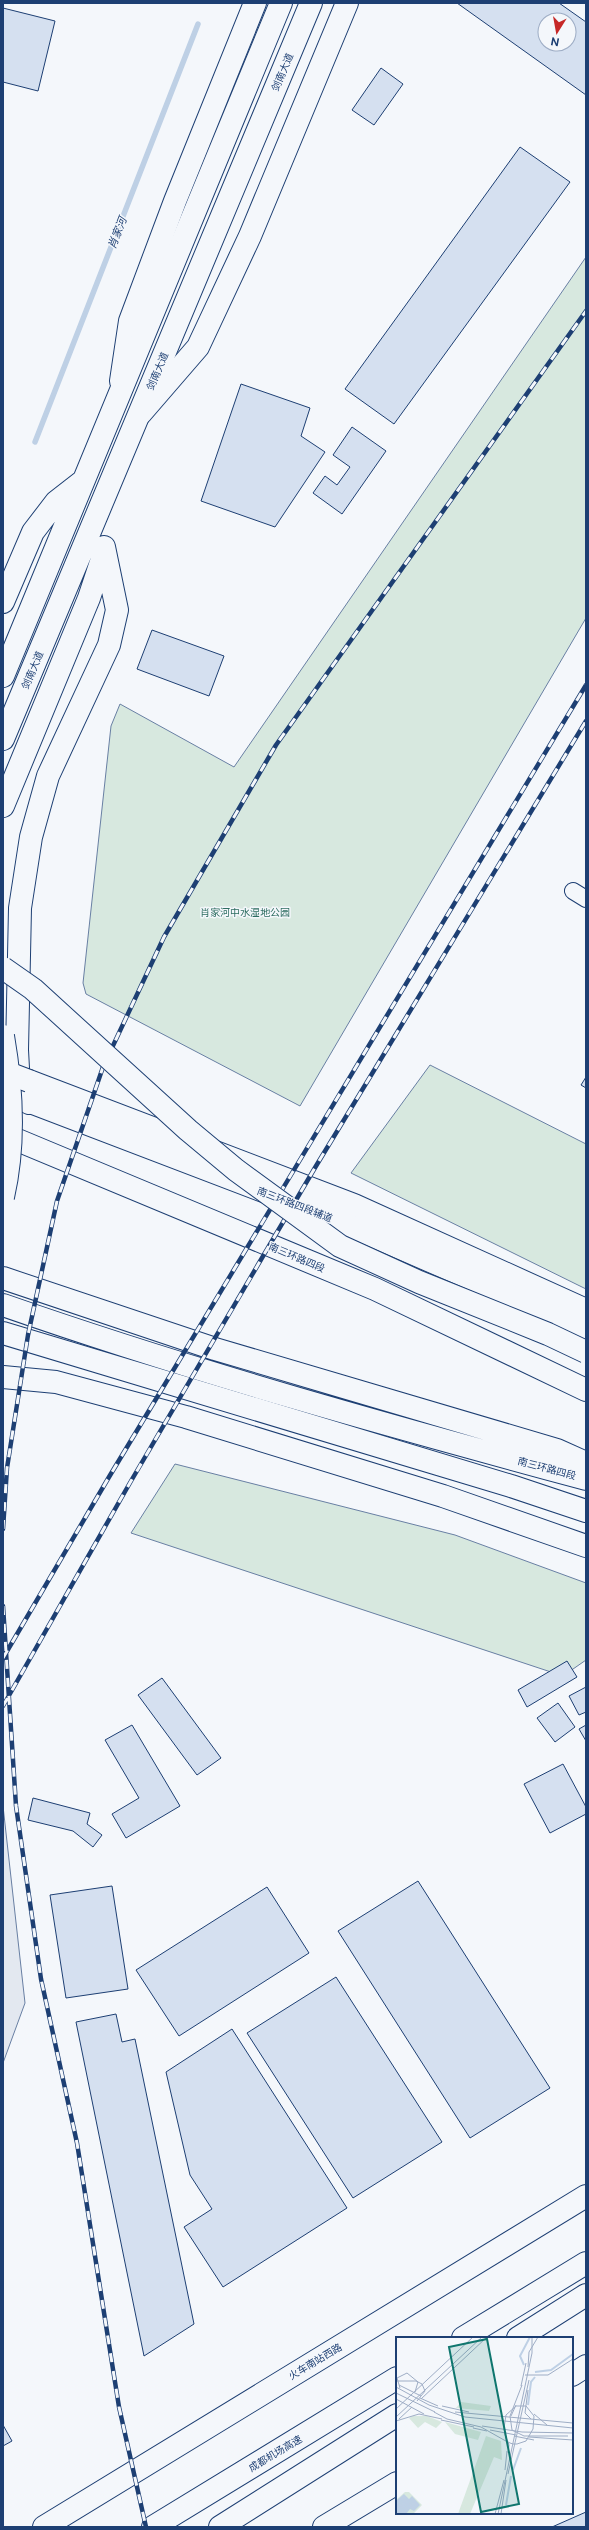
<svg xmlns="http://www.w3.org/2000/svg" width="589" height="2530" viewBox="0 0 589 2530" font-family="'Public Sans','Noto Sans SC',sans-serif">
	<rect width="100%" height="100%" fill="#f4f7fb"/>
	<path fill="#d7e8df" stroke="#687fa3" d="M586,257V618L300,1106L86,994L83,983L111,726L120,704L234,767Z
		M430,1065L586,1144V1289L351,1173Z
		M175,1464L455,1535L586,1583V1660L563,1676L131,1533Z"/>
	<path fill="#e3e8f0" stroke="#687fa3" d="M3,1806L25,2003L3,2063Z"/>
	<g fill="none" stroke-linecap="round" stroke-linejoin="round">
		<path stroke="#bed0e5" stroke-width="5.5" d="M35,442L198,24"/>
	</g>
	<path fill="#d5e0f0" stroke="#1d3f73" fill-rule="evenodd" d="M457,3H559L586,22V95ZM545,20H569V44H545Z
		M3,8L55,21L38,91L3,82Z
		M381,68L403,84L374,125L352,110Z
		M520,147L570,182L394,424L345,389Z
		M241,384L310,408L301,436L325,452L275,527L201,501Z
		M352,427L386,451L342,514L313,493L325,476L337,485L350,467L333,455Z
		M152,630L224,656L209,696L137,669Z
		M586,1077V1088L581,1085Z
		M567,1661L577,1677L527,1707L518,1690Z
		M162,1678L221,1758L197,1775L138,1695Z
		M586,1687V1712L579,1715L569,1696Z
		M558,1703L575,1727L555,1742L537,1718Z
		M132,1725L180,1806L126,1838L112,1814L139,1798L105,1740Z
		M586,1725V1741L579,1729Z
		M563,1764L586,1807V1814L550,1833L524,1784Z
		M33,1798L90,1813L87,1824L102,1835L93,1847L73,1831L28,1820Z
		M418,1881L550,2088L470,2138L338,1931Z
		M112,1886L128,1989L66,1998L50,1895Z
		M267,1887L309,1953L179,2036L136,1970Z
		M336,1977L442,2142L353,2198L247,2033Z
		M116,2014L122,2042L135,2039L194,2324L144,2356L76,2022Z
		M232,2029L347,2208L223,2287L184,2227L212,2209L190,2175L166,2072Z
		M3,2425L12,2441L3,2446Z
		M586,2512V2527H552Z"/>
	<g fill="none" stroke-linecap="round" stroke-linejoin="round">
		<g stroke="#1d3f73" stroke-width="18">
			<path id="street" d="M573,891L586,899"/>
		</g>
		<g stroke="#1d3f73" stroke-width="24">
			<path id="secondary" d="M121,381L130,321L175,201L255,3
				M141,413L198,347L250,236L347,3
				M29,1081L354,1205L586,1310
				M3,1377L56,1382L186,1417L443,1496L586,1546
				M572,2375L586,2366
				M44,2527L586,2196
				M324,2527L397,2483"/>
		</g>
		<g stroke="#1d3f73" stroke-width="24">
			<path id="primary" d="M12,1095L308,1208L488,1286
				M3,1333L511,1486L586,1511"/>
		</g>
		<g stroke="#1d3f73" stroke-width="24">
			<path id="highway" d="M3,602L33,532L56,502L83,481
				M3,676L281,3
				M3,739L311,3
				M3,806L89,598L104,553
				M29,1103L19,1087L17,1050L20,908L31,837L48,776L109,645L117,610L104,547
				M3,1134L375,1289L586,1390
				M3,1278L215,1349L557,1450L586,1463
				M488,1286L586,1332
				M3,1305C195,1372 390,1426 586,1479
				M463,2338L586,2263
				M518,2338L586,2295
				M153,2527L397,2378
				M220,2527L397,2415"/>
		</g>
		<use href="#street" stroke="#f4f7fb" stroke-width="16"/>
		<use href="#secondary" stroke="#f4f7fb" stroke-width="22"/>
		<use href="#primary" stroke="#f4f7fb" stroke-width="22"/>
		<use href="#highway" stroke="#f4f7fb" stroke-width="22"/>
		<g stroke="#1d3f73" stroke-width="4.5">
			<path id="rail" d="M3,1529L7,1468L28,1335L57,1201L103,1067L164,937L276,745L586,311
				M3,1606L16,1806L41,1979L77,2143L119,2407L146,2527
				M3,1658L109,1477L586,685
				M3,1706L131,1481L316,1166L586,721"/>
		</g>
		<use href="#rail" stroke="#f4f7fb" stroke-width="3" stroke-dasharray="9" stroke-linecap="butt"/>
		<g stroke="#1d3f73" stroke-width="24" stroke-linecap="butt">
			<path id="secondary-bridge" d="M8,1073L29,1081"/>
		</g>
		<g stroke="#1d3f73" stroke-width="24" stroke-linecap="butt">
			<path id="highway-bridge" d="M3,968L33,989L188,1130L236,1170L340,1246L419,1282L548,1334L586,1352
				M3,1036C12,1088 15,1145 3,1197"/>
		</g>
		<use href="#secondary-bridge" stroke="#f4f7fb" stroke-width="22"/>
		<use href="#highway-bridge" stroke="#f4f7fb" stroke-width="22"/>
	</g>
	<g text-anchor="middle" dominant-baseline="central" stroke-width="3" stroke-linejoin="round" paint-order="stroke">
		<g font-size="10" fill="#1d3f73" stroke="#f4f7fb">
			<text transform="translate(282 72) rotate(-67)">剑南大道</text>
			<text transform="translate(157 371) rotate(-67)">剑南大道</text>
			<text transform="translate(32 670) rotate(-67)">剑南大道</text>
			<text transform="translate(295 1204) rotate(21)">南三环路四段辅道</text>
			<text transform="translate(297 1257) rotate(23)">南三环路四段</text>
			<text transform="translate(547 1468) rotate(15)">南三环路四段</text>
			<text transform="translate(315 2361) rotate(-31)">火车南站西路</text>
			<text transform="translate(275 2453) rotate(-31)">成都机场高速</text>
		</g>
		<g font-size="10" fill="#2c6c60" stroke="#f4f7fb">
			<text x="245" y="912">肖家河中水湿地公园</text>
		</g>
		<g font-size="11" font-style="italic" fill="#1d3f73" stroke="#f4f7fb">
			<text transform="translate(117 233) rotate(-69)">肖家河</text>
		</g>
	</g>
	<g transform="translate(396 2337)">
		<rect width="177" height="177" fill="#f4f7fb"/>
		<path d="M65,65L95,69L93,74L60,71ZM17,79H31L46,85L40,91L29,85L22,91L13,81ZM49,85L85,95L82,103L59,97ZM90,99L105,104L106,123L98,120L74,177H62ZM9,155H13L26,168L17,177H0V163Z" fill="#d7e8df"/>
		<path d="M8,157L13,162L16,159L24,168L18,174L14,172L10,177H0V164Z" fill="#bed0e5"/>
		<path fill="none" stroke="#bed0e5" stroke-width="2" d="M128,28L124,19L134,0M139,35L155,33L177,17M132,68L135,45L139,40M117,133L125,111M110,168L115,139"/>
		<path fill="none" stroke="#9eadc5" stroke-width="1" d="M132,30L133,15L142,0M129,38H152L177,22M0,44H20L26,47L29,54L21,64M3,48L25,59M126,48L114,79L116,93L128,99H172M125,49L130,26M0,50L33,68L69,80L177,91M4,51L1,41L11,36L22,45L19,55M132,53L129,76L135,82M0,56L39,75M24,61L42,69M0,62L28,77M25,62L91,0M46,69L73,75M0,72L77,0M38,75L51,82L85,90L108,103L114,106L117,107H121L130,104L137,92L138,79L130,69H120L110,78L108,91L109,98L110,101L112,105L113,108L112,116M59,75L177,86M138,77L151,88M115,79L120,68M0,80L86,0M3,82L16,70M45,83L78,90M0,84L23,77L46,82M86,89L126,95L177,96M77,91L91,94M94,93L120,98M118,99L138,103M133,100L177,103M109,133L111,114M112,137L133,43M99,177L108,143M102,177L136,16V0M105,177L110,143"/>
		<path fill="#0f766e" fill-opacity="0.15" stroke="#0f766e" stroke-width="2" d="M91,2L123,167L85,175L53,10Z"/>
		<rect width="177" height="177" fill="none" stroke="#1d3f73" stroke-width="2"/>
	</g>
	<rect width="589" height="2530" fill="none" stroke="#1d3f73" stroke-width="8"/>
	<g transform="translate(557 32) rotate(191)"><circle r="19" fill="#f4f7fb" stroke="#9eadc5"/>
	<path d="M0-3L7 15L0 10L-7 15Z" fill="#c62828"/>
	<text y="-6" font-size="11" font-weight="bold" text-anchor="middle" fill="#1d3f73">N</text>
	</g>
</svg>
